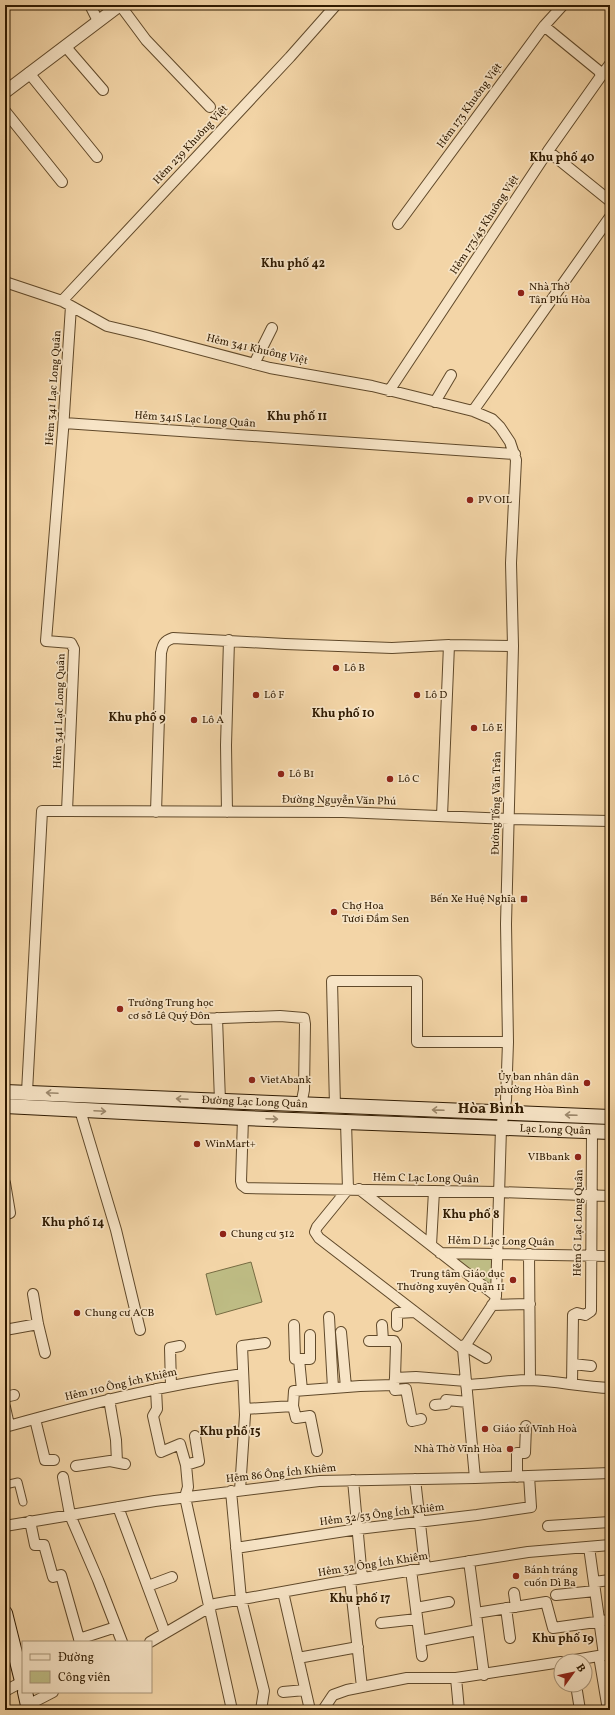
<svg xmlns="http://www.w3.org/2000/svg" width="615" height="1715" viewBox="0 0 615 1715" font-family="Vollkorn,serif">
	<rect width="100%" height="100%" fill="#f3d5a7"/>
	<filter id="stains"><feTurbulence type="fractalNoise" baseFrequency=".005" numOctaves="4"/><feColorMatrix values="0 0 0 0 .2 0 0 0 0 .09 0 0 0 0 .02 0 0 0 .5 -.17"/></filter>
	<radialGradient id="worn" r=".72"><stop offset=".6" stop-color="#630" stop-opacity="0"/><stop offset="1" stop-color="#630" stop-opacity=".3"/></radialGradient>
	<path fill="#bebc84" stroke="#766b42" d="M460,1256L494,1257V1289L456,1259Z
		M251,1262L262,1302L216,1315L206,1274Z"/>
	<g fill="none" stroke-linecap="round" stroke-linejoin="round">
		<g stroke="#60492a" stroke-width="9">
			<path id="pedestrian" d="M5,1485L18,1482L23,1502"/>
		</g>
		<g stroke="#60492a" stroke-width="12">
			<path id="minor" d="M90,5L98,21
				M120,5L146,40L210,107
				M65,46L103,90
				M29,73L97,157
				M601,76L610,64
				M5,111L62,182
				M548,151L610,201
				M398,224L544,26L563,5
				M5,282L62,301L107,326L145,335L270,368L372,386L473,411L492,419L500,427L510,442L516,460L511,563L513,646L506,924L508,1042L506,1100L501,1128L496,1296L495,1301L463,1349L475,1478
				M62,301L290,57L336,5
				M254,364L272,328
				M389,391L548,151L601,76L599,71L544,26
				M435,402L451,375
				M473,411L610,217
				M64,423L515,454
				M67,811L343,812L509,819L610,821
				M156,812L161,653C163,644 164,641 173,638L285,644L392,648L449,645L513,646
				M227,812L226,745L229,640
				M442,816L449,645
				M217,1018L220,1101
				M196,1019L280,1016L304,1018L305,1024L304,1090L301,1105
				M27,1092L42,811H67L74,649L71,643L46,641L63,430L71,306
				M335,1106L332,981H417V1042H508
				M80,1110L116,1230L140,1330
				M243,1118L241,1181L242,1185L246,1188L498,1192L610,1196
				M346,1122L348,1189L317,1227L315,1232L319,1238L463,1349
				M5,1183L10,1213L5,1214
				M359,1189L496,1296
				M431,1245L434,1191
				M440,1253L610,1256
				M529,1254L530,1380
				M33,1294L38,1324L45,1353
				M492,1305L530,1304
				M329,1317L333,1388
				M294,1325L295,1359H310V1335
				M382,1325L383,1341
				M397,1326V1313L415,1312
				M5,1330L38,1324
				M341,1332L346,1387
				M369,1341H394L396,1345L395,1378
				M464,1345L486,1358
				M299,1359L302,1390
				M573,1364L591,1366
				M572,1384L573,1315L577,1313L585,1315L591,1311L592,1131
				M394,1385L395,1390L406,1389L412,1421L421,1419
				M466,1385C488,1384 509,1380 531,1380C557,1381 583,1387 610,1388
				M171,1386L170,1348L180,1346
				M156,1389L157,1409L153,1416L161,1452L180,1444L186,1465
				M5,1397L14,1395
				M109,1399L116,1440L117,1462
				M435,1405L446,1404V1400L468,1402
				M293,1406L296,1418L310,1416L317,1451
				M5,1407L9,1425
				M245,1409L293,1406L294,1391L360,1386L394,1385L395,1378L416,1377L466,1381
				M35,1419L45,1460H54
				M5,1427C84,1405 162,1385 243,1374
				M195,1436L199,1461L186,1465L188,1487L185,1497L232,1710
				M76,1466L110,1461L125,1464
				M63,1477L70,1515L98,1580L122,1642
				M517,1477V1453H525L526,1426
				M415,1479L425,1568
				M353,1480L362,1578
				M240,1490L245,1415L242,1346L265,1343
				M231,1491L241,1599L264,1691L261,1710
				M118,1507L165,1633
				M30,1521L35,1545H44L53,1577L61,1575L80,1642
				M5,1526L155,1501L319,1481L475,1478L610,1473
				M548,1526L610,1522
				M589,1547L604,1655
				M236,1548L358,1529L477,1515L531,1507L529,1476
				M469,1561L484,1675
				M411,1570L422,1656
				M350,1580L362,1687
				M594,1582L610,1580
				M148,1586L172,1577
				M283,1592L310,1710
				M514,1593L516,1607
				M556,1595L595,1591
				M416,1608L449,1602
				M506,1608L510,1638
				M476,1613L546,1602L553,1628L610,1620
				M381,1623L417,1619
				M79,1639L116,1627
				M420,1641L478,1630
				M150,1642L215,1604L332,1583L528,1552L610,1545
				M599,1656L608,1710
				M298,1658L358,1647
				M569,1661L604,1655
				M456,1678L459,1710
				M576,1685L580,1710
				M5,1691L22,1682
				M283,1692L305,1690
				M28,1705L53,1692
				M323,1710L333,1695L347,1690L407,1678H456L561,1662"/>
		</g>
		<g stroke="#60492a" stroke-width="14">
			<path id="tertiary" d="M5,92L120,5"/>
		</g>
		<g stroke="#2f1a01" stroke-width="16">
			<g id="secondary">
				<path id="s1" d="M5,1092L610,1117"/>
				<path id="s2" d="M5,1106L243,1118L610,1132"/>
				<path d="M5,1613L23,1685"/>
				<path d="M25,1692L29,1710"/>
			</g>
		</g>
		<use href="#pedestrian" stroke="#f7e4c6" stroke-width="7"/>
		<use href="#minor" stroke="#f7e4c6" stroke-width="10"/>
		<use href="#tertiary" stroke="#f7e4c6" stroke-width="12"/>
		<use href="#secondary" stroke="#f7e4c6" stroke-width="14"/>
	</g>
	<defs><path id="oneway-shaft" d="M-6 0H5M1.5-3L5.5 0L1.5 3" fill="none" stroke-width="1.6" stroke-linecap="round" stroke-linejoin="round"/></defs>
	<g stroke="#9d896d">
		<use href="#oneway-shaft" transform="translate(52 1093) rotate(-177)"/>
		<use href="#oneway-shaft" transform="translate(182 1099) rotate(-177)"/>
		<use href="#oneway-shaft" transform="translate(438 1110) rotate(-178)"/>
		<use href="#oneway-shaft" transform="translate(100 1111) rotate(3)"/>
		<use href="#oneway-shaft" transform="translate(571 1115) rotate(-178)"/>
		<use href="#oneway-shaft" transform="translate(272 1119) rotate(2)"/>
	</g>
	<g fill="#8f2418" stroke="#f7e4c6" stroke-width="1.5">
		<circle cx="521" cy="293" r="4"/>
		<circle cx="470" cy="500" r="4"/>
		<circle cx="336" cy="668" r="4"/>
		<circle cx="256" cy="695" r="4"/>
		<circle cx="417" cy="695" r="4"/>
		<circle cx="194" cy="720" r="4"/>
		<circle cx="474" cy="728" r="4"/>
		<circle cx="281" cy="774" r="4"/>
		<circle cx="390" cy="779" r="4"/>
		<rect x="520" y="895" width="8" height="8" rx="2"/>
		<circle cx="334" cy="912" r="4"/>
		<circle cx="120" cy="1009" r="4"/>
		<circle cx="252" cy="1080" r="4"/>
		<circle cx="587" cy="1083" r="4"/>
		<circle cx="197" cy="1144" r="4"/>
		<circle cx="578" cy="1157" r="4"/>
		<circle cx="223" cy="1234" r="4"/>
		<circle cx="513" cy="1280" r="4"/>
		<circle cx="77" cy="1313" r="4"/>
		<circle cx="485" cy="1429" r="4"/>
		<circle cx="510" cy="1449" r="4"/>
		<circle cx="516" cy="1576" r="4"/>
	</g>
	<g text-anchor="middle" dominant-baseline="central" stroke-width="3.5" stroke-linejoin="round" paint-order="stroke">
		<g font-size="11" fill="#2f1a01" stroke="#f7e4c6">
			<text transform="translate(470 106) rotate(-54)">Hẻm 173 Khuông Việt</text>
			<text transform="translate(191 145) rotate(-47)">Hẻm 239 Khuông Việt</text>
			<text transform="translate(485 225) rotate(-57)">Hẻm 173/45 Khuông Việt</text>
			<text transform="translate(257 350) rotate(13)">Hẻm 341 Khuông Việt</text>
			<text transform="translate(54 388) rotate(-86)">Hẻm 341 Lạc Long Quân</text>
			<text transform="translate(195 420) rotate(4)">Hẻm 341S Lạc Long Quân</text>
			<text transform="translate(60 711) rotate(-88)">Hẻm 341 Lạc Long Quân</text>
			<text transform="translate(339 801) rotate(1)">Đường Nguyễn Văn Phú</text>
			<text transform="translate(497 803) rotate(-89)">Đường Tống Văn Trân</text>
			<text stroke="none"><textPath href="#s1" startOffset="250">Đường Lạc Long Quân</textPath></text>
			<text stroke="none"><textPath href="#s2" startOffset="551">Lạc Long Quân</textPath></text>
			<text transform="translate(426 1179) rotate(1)">Hẻm C Lạc Long Quân</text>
			<text transform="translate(579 1223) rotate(-89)">Hẻm G Lạc Long Quân</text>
			<text transform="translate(501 1242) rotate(1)">Hẻm D Lạc Long Quân</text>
			<text transform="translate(121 1385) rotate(-13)">Hẻm 110 Ông Ích Khiêm</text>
			<text transform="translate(281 1474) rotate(-6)">Hẻm 86 Ông Ích Khiêm</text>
			<text transform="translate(382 1515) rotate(-7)">Hẻm 32/53 Ông Ích Khiêm</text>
			<text transform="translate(373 1565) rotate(-9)">Hẻm 32 Ông Ích Khiêm</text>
		</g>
		<g font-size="11" fill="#2f1a01" stroke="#f7e4c6" text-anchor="start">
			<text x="529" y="287">Nhà Thờ<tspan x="529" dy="13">Tân Phú Hòa</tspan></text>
			<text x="478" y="500">PV OIL</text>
			<text x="344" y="668">Lô B</text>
			<text x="264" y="695">Lô F</text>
			<text x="425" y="695">Lô D</text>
			<text x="202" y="720">Lô A</text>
			<text x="482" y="728">Lô E</text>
			<text x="289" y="774">Lô B1</text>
			<text x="398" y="779">Lô C</text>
			<text x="516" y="899" text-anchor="end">Bến Xe Huệ Nghĩa</text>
			<text x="342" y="906">Chợ Hoa<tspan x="342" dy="13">Tươi Đầm Sen</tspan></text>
			<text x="128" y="1003">Trường Trung học<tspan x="128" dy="13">cơ sở Lê Quý Đôn</tspan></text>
			<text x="579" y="1077" text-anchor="end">Ủy ban nhân dân<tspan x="579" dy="13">phường Hòa Bình</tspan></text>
			<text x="260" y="1080">VietAbank</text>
			<text x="205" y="1144">WinMart+</text>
			<text x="570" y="1157" text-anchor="end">VIBbank</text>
			<text x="231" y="1234">Chung cư 312</text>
			<text x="505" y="1274" text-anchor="end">Trung tâm Giáo dục<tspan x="505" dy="13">Thường xuyên Quận 11</tspan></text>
			<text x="85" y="1313">Chung cư ACB</text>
			<text x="493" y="1429">Giáo xứ Vĩnh Hoà</text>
			<text x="502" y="1449" text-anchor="end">Nhà Thờ Vĩnh Hòa</text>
			<text x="524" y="1570">Bánh tráng<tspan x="524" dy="13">cuốn Dì Ba</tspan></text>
		</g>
		<g font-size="12" font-weight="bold" fill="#2f1a01" stroke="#f7e4c6">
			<text x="562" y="158">Khu phố 40</text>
			<text x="293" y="264">Khu phố 42</text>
			<text x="297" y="417">Khu phố 11</text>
			<text x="343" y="714">Khu phố 10</text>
			<text x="137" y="718">Khu phố 9</text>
			<text x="471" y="1215">Khu phố 8</text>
			<text x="73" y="1223">Khu phố 14</text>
			<text x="230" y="1432">Khu phố 15</text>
			<text x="360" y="1599">Khu phố 17</text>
			<text x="563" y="1639">Khu phố 19</text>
		</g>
		<g font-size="15" font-weight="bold" fill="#2f1a01" stroke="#f7e4c6">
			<text x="491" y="1109">Hòa Bình</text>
		</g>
	</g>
	<rect width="615" height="1715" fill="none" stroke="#f3d5a7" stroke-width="20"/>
	<rect x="6" y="6" width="603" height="1703" fill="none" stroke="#2f1a01" stroke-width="2"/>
	<rect x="10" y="10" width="595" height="1695" fill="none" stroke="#2f1a01"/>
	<rect x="22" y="1641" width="130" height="52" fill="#f7e4c6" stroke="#a79377"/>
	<rect x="30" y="1654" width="20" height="6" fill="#f7e4c6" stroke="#a79377"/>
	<text x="58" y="1661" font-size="12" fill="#2f1a01">Đường</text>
	<rect x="30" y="1671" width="20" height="12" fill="#bebc84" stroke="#a79377"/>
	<text x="58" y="1681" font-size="12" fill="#2f1a01">Công viên</text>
	<g transform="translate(573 1673) rotate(57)"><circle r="19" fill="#f7e4c6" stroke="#a79377"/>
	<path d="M0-3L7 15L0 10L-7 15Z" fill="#8f2418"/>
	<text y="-6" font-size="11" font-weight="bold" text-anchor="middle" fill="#2f1a01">B</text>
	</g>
	<rect width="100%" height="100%" filter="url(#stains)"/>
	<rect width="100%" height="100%" fill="url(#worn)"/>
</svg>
